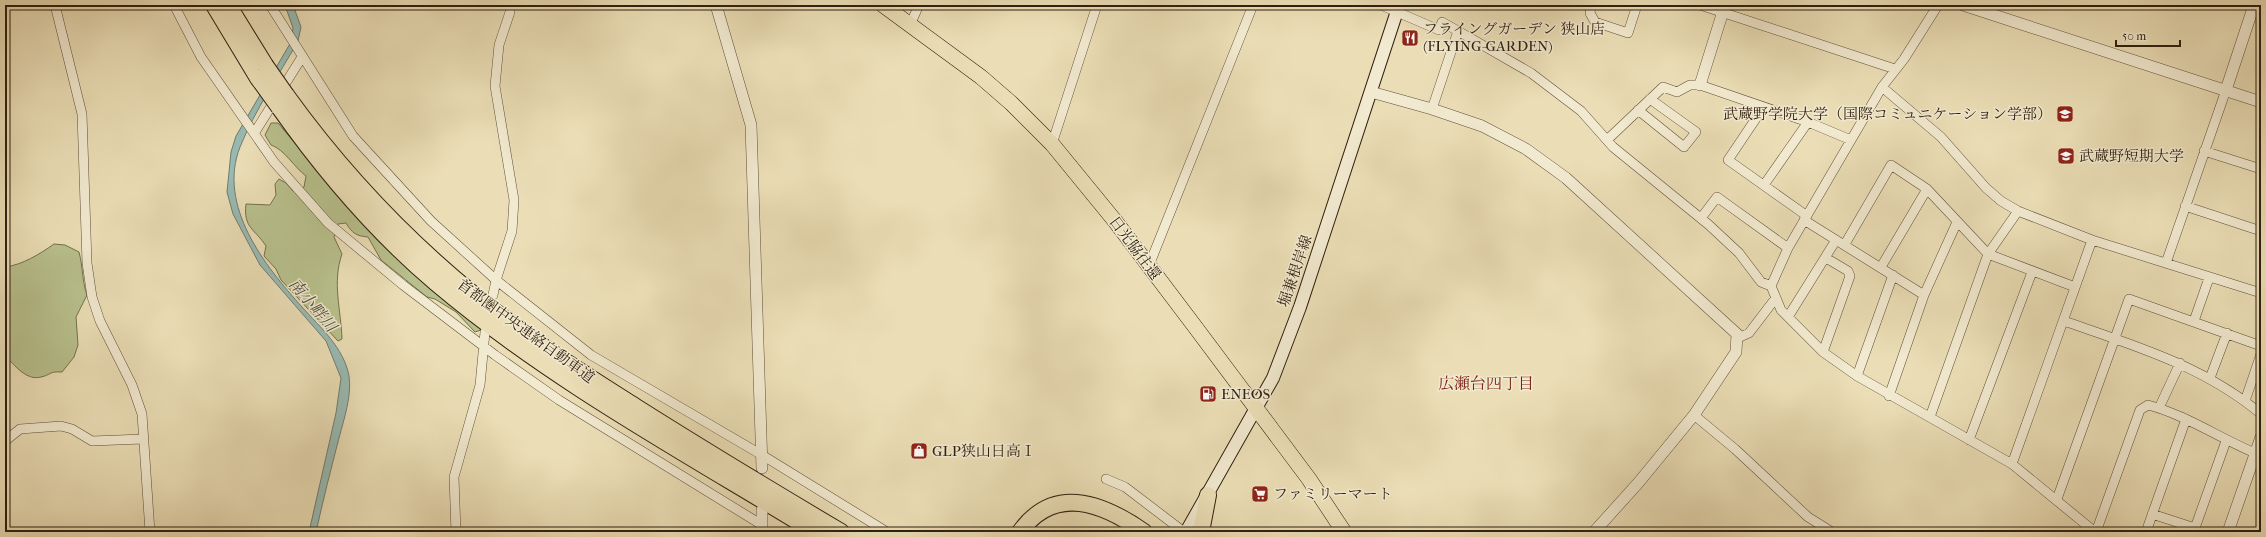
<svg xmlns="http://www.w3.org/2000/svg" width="2266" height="537" viewBox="0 0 2266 537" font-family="'IM FELL French Canon','Noto Serif JP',serif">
	<rect width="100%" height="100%" fill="#ebdeb6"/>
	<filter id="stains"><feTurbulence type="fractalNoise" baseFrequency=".005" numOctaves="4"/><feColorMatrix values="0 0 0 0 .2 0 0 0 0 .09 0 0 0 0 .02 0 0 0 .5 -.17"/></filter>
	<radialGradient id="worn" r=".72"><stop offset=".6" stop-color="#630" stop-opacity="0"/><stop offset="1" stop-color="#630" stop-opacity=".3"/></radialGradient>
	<path fill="#b8c18d" stroke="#74704e" d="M271,123H278L339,195L478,319L481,330L475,332L456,312L435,299L427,297L381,260L368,237C356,236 352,233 346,223L338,224L334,237L342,254C332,282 341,310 342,339L338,341L281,280L276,269L264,256L266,246C255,229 243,228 246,204L270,205L276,195L275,184L279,179L286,183L293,191L304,187L306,176C293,166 285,150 271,145L265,135Z
		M54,244L65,245L79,252C83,267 82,281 87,295L76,317L78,345L74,357L62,372C49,371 51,375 41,377C26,381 15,365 5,356V267C22,265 40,254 54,244Z"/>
	<path fill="#99bbb4" stroke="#6f7d72" d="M285,5H293L301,27L298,41C279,75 255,110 240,147C217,206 265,266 302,307C320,327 344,348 349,376C352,395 344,419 339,438C331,469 323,500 316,532H309L336,413L341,378L326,341L260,265L233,214L227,192L231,152L236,136L291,42L293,28Z"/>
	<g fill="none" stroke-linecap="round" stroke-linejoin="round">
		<g stroke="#5e4f39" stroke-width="10">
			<path id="minor" d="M55,5L82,114L87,263L92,297L100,321L132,385L142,414L150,532
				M174,5L201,57L274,162L328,223L403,285L495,355L559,400L762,525
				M270,5L353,136L431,221L496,280L591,355L762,455L887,532
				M1381,5L1439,30L1442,22L1458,31L1432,109
				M1591,5L1590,13L1595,22L1628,33L1637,5
				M1700,5L1895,69
				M910,25L919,5
				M1458,31L1531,73L1581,111L1613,147L1709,225L1739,253L1761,282L1771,286L1781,310L1823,352L1857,376L2012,464L2095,532
				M1882,87L1941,137L1986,188L2001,201L2018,211L2092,240L2261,293
				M1763,108L1728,160L1807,216
				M1638,110L1684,147L1696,132L1650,99
				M255,132L302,57
				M1607,140L1663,87L1677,92L1690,85H1700L1808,122L1851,140
				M1052,144L1097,5
				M2204,151L2261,169
				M1764,185L1808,122
				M2185,206L2261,231
				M1701,218L1717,197L1788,248
				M1804,220L1924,295
				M1845,244L1891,165L1927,189L1988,254L2075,287
				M2166,263L2226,90
				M1881,267L1927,189
				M1148,268L1253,5
				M1771,286L1788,248L1882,87L1904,59L1938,5
				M493,295L496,280L512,231L514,200L495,86L499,45L510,12V5
				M1788,317L1836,240
				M2064,321C2133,345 2204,366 2261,414
				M2194,321L2209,278
				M1738,338L1749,333L1775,299
				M1823,352L1850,276L1848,271L1826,258
				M1857,376L1893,275
				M2210,378L2227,333
				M1889,396L1924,295L1957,222
				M2245,401L2261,354
				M2159,408L2180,363
				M1694,415L1735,449L1808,517L1832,532
				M1930,417L1988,254L2018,211
				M1969,440L2032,272
				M5,441L20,429L61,426L72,429L92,441L143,439
				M2012,464L2092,240
				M1106,479L1125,487L1184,532
				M2057,499L2129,299L2261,346
				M2152,514L2195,528L2226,441
				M456,532L454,477L480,385L485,332
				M2096,532L2140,410L2148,405C2186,415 2219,438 2255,453
				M2146,532L2186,419"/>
		</g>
		<g stroke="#5e4f39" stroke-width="12">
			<path id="tertiary" d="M716,5L751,125L762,468
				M1963,5L2261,102
				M1700,85L1725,5
				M2226,90L2254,5
				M1371,92L1432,109L1482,126L1526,149L1566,178L1737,334L1736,352L1694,415L1639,482L1594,532
				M762,510V532
				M2228,532L2261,437"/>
		</g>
		<g stroke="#2f1f0f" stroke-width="14">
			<path id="secondary" d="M1186,532L1273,378L1300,307L1399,5"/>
		</g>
		<g stroke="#2f1f0f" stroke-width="16">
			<path id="trunk" d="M883,5L981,77L1011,103L1052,144L1115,221L1196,328L1309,479L1344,532"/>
		</g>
		<g stroke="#2f1f0f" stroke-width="18">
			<path id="motorway" d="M214,5L258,78
				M228,5L265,65
				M286,95C340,170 403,237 474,295C525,337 581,372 636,407C704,450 772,491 841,532
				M279,107C324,171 376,232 436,283C552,381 686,453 815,532
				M1020,532C1055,483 1104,504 1144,532
				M1201,532L1208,495"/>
		</g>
		<use href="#minor" stroke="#f2ead0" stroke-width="9"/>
		<use href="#tertiary" stroke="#f2ead0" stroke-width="11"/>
		<use href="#secondary" stroke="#f2ead0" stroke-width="12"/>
		<use href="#trunk" stroke="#ebdeb6" stroke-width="15"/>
		<use href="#motorway" stroke="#ebdeb6" stroke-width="16"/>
		<g stroke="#2f1f0f" stroke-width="18" stroke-linecap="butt">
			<path id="motorway-bridge" d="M265,65L286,95
				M258,78L279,107"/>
		</g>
		<use href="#motorway-bridge" stroke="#ebdeb6" stroke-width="16"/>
	</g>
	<defs>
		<g id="restaurant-square" transform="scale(0.9)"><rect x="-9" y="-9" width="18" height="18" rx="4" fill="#8f2418" stroke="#f2ead0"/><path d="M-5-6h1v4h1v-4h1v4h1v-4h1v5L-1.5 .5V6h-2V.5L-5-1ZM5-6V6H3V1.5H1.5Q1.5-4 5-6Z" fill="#fff"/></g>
		<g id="university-square" transform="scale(0.9)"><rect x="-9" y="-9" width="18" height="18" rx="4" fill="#8f2418" stroke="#f2ead0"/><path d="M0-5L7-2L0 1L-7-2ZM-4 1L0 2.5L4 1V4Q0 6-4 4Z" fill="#fff"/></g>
		<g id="fuel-square" transform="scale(0.9)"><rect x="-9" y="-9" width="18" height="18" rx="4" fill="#8f2418" stroke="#f2ead0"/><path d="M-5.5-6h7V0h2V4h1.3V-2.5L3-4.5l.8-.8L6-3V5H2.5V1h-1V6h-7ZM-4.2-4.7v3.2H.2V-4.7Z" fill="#fff"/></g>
		<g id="shop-square" transform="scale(0.9)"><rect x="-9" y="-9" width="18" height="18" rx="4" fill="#8f2418" stroke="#f2ead0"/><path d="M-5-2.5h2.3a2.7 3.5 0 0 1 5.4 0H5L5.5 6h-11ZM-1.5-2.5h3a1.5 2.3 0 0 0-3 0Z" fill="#fff"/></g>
		<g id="supermarket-square" transform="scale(0.9)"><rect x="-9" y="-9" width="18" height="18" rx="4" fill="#8f2418" stroke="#f2ead0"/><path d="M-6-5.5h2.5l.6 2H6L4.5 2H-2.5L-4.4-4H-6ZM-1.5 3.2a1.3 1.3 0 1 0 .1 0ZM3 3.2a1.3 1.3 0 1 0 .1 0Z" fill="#fff"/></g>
	</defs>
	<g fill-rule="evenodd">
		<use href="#restaurant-square" x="1410" y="38"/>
		<use href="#university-square" x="2065" y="114"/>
		<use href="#university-square" x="2066" y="156"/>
		<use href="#fuel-square" x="1208" y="394"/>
		<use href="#shop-square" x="919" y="451"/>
		<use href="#supermarket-square" x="1260" y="494"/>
	</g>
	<g text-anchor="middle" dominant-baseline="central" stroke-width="3" stroke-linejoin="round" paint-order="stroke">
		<g font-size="15" fill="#2f1f0f" stroke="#f2ead0" text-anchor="start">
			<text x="1423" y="29">フライングガーデン 狭山店<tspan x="1423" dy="17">(FLYING-GARDEN)</tspan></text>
			<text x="2052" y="114" text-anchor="end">武蔵野学院大学（国際コミュニケーション学部）</text>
			<text x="2079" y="156">武蔵野短期大学</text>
			<text x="1221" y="394">ENEOS</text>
			<text x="932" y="451">GLP狭山日高Ⅰ</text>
			<text x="1273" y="494">ファミリーマート</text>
		</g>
		<g font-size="15" fill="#2f1f0f" stroke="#f2ead0">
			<text transform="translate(1135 248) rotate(53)">日光脇往還</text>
			<text transform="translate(1295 271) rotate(-71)">堀兼根岸線</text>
			<text transform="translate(526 331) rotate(36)">首都圏中央連絡自動車道</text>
		</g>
		<g font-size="16" font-style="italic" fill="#4f4e41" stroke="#f2ead0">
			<text transform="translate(313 305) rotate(50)">南小畔川</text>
		</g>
		<g font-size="16" fill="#7a1f14" stroke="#f2ead0">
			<text x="1486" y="383">広瀬台四丁目</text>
		</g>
	</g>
	<rect width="2266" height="537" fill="none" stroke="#ebdeb6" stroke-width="20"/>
	<rect x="6" y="6" width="2254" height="525" fill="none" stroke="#2f1f0f" stroke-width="2"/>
	<rect x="10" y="10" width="2246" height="517" fill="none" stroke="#2f1f0f"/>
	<path d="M2116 40v6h64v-6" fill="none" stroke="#2f1f0f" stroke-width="2"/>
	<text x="2122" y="40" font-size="12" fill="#2f1f0f" stroke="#f2ead0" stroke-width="3" paint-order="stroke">50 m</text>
	<rect width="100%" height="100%" filter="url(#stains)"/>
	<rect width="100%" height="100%" fill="url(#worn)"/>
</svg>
